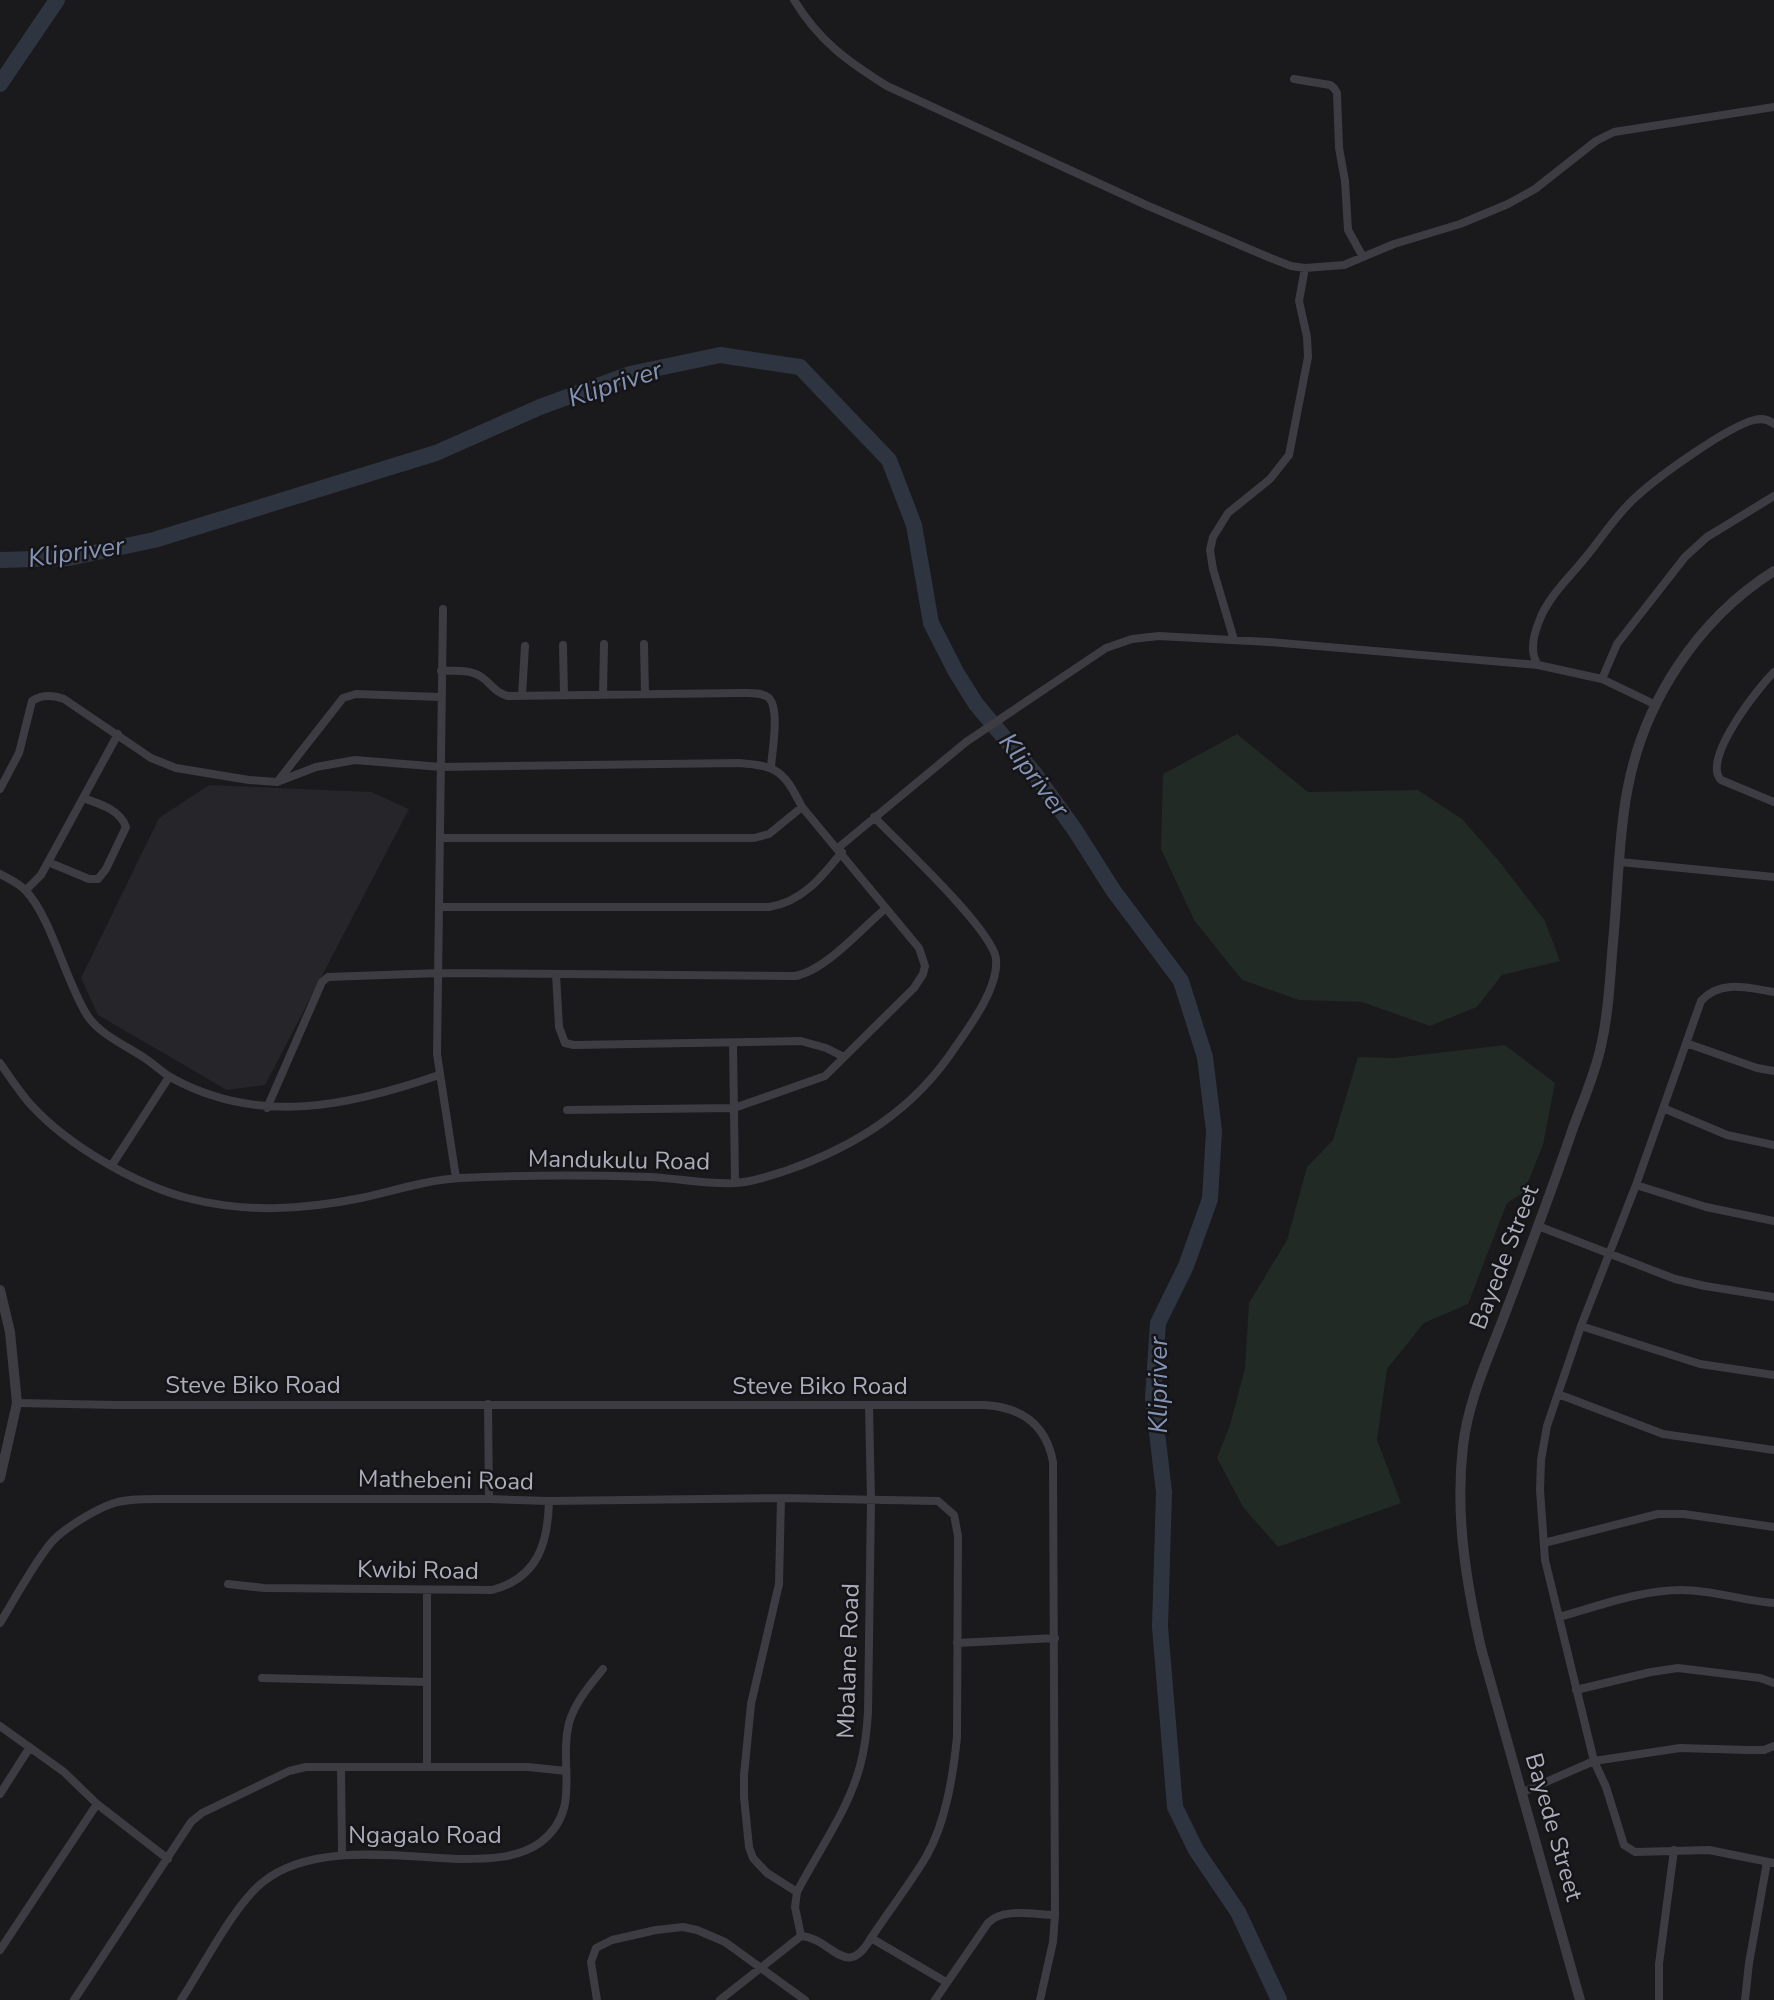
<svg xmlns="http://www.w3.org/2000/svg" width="1774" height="2000" viewBox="0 0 1774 2000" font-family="'Nunito Sans',sans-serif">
	<rect width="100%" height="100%" fill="#1a191c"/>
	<path fill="#262529" d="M209,785L371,792L409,809L265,1085L227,1090L98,1015L81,978L159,818Z"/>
	<path fill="#212a24" d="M1237,734L1308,792L1418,790L1462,819L1499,861L1545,921L1560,961L1502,975L1477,1007L1430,1026L1362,1002L1299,1000L1242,980L1194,920L1161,849L1163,774Z
		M1505,1045L1555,1083L1543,1145L1524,1192L1507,1203L1468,1304L1424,1323L1387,1369L1377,1440L1401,1503L1278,1547L1243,1507L1217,1458L1230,1425L1245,1368L1249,1303L1287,1240L1307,1167L1333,1140L1358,1057L1394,1058Z"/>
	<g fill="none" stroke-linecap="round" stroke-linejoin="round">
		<path stroke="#2f3540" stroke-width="16" d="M0,84L57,0
			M0,560L69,558L154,540L436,453L540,407L630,374L720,355L800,367L889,460L914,525L931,623L956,672L976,704L1034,773L1075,830L1113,890L1181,981L1205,1057L1214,1131L1210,1199L1186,1266L1158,1323L1153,1398L1164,1492L1160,1627L1175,1807L1196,1850L1238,1912L1279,2000"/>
		<path stroke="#3d3c43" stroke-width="8" d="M794,0C819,41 847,61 887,86L1146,205L1268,257L1291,266L1305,268L1344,265L1394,244L1460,224L1508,204L1535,189L1596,141L1614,132L1774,107
			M1294,79L1330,85L1334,88L1337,93L1339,148L1345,181L1348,230L1363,257
			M443,609L437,1054L456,1178
			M1234,640L1213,569L1210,550L1213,537L1228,513L1270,479L1289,455L1308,357L1307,337L1299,301L1305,268
			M644,644L645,694
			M563,645L564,695
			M441,671C454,671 469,669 480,676C491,683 495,693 508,696L741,693C750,693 762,692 769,698C780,709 772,752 771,767
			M1774,672C1758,688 1701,760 1721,780L1774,802
			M1602,679L1617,644L1685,557L1707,537L1774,496
			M522,695L525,646
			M603,695L604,644
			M1656,705L1602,679L1538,665C1529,652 1534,633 1540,619C1549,596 1570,577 1585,558C1602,538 1617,513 1637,496C1659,476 1727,427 1754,420C1762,418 1768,419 1774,424
			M278,781L343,698L356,694L440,697
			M0,789L19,753L32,701C42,694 53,695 64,699L151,758L176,768L249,780L277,782L316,767L355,760L441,767L739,763C779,766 784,772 802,807L919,948L925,966L923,974L914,988L825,1076L734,1108L567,1110
			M440,838H754L769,834L802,807
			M838,848L966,742L1106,648L1132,639L1159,636L1269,642L1538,665
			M48,862L89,879H98L106,869L126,827C119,809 100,804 83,798
			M1620,862L1774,877
			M0,874C9,879 19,883 26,891C52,919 65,980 87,1015C100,1035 127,1046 146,1059C155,1065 163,1073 172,1078C259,1126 350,1106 439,1075
			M26,890L41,875L118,734
			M440,907H769C802,902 822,877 842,852
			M556,974L559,1027L565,1043L574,1045L801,1041L826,1048L844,1057
			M1774,992C1748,988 1721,979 1701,1001L1636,1185L1581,1326L1547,1426L1541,1460L1540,1490L1545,1560L1594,1761L1606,1787L1624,1845L1635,1852L1709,1850L1774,1863
			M733,1043L735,1183
			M1686,1043L1757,1068L1774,1071
			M0,1063C10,1077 20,1093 32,1106C69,1146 135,1184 187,1198C246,1213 302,1210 361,1198C393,1191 426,1180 460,1178C522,1175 586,1175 649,1177C677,1178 708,1185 736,1183C754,1182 772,1175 788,1170C856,1146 913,1110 954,1049C970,1026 999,987 996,959C993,930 898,842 874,817
			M267,1108L322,982L328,977L439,973L795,976C825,971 861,929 885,909
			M1663,1108L1727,1135L1774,1145
			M112,1165L169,1077
			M1636,1185L1706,1207L1774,1221
			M1538,1226L1675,1279L1705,1286L1774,1297
			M1581,1326L1700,1364L1774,1375
			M1558,1394L1663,1434L1774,1450
			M17,1403L117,1405H984C1021,1407 1046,1424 1053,1462L1055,1915L1053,1942L1040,2000
			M488,1404L489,1499
			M781,1498L779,1584L751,1704L744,1775V1797L749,1847L753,1858L767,1873L797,1892
			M1544,1543L1658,1514H1684L1774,1527
			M228,1584L264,1588L492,1590C538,1578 548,1543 549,1501
			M427,1590V1767
			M1559,1617C1599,1606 1640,1590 1682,1590C1713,1590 1743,1601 1774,1603
			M0,1623C16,1597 31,1568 50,1544C62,1529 96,1509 114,1503C128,1499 143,1499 158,1499H489L549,1501L781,1498L938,1501L954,1515L958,1536L957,1737C953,1776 946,1822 926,1857C909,1885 889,1911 871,1938
			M957,1643L1055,1638
			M262,1678L427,1682
			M1576,1690L1651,1672L1678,1668L1760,1678L1774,1683
			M0,1726L64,1772L97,1804L168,1859
			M341,1767L342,1854
			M1523,1792L1594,1761L1680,1748L1747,1750H1764L1774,1746
			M0,1794L30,1747
			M801,1936L795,1907L797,1892C818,1851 848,1811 860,1766C865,1748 867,1730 868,1712L871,1500L869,1405
			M0,1950L97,1804
			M74,2000L191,1822L202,1813L289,1771L306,1767H528L566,1771
			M181,2000C203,1967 233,1906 263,1882C313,1842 399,1857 459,1859C487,1859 518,1859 541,1842C583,1809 558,1766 569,1723C575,1702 590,1685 603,1669
			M597,2000L591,1962L596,1948L612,1940L656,1930L683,1927L697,1930L725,1942L805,2000
			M720,2000L801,1936C832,1938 846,1982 871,1938L946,1982
			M935,2000L988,1923C1003,1907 1035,1915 1055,1915
			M1659,2000V1964L1674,1850
			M1745,2000L1749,1963L1767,1862"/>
		<path stroke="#3d3c43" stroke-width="10" d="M0,1290L10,1332L17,1403L0,1478
			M1580,2000L1481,1648C1466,1581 1455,1515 1463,1446C1468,1402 1487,1361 1503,1319C1527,1256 1551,1193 1573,1128C1583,1101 1595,1074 1601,1046C1609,1012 1610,976 1613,942C1618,892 1618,840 1627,792C1643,702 1698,619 1774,571"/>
	</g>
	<g text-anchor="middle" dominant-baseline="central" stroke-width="5" stroke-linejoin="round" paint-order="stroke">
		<g font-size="24" fill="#acadbb" stroke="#151417">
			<text transform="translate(619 1160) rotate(1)">Mandukulu Road</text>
			<text transform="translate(1504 1257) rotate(-69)">Bayede Street</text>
			<text x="253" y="1385">Steve Biko Road</text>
			<text x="820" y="1386">Steve Biko Road</text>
			<text transform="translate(446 1480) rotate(1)">Mathebeni Road</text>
			<text transform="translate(418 1570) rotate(1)">Kwibi Road</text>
			<text transform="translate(848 1661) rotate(-88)">Mbalane Road</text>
			<text transform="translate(1554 1827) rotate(74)">Bayede Street</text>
			<text x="425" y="1835">Ngagalo Road</text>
		</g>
		<g font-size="26" font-style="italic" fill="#8493b5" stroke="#151417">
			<text transform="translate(615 384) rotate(-18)">Klipriver</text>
			<text transform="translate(76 552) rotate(-8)">Klipriver</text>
			<text transform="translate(1034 775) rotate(53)">Klipriver</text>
			<text transform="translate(1158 1385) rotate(-90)">Klipriver</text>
		</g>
	</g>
</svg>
